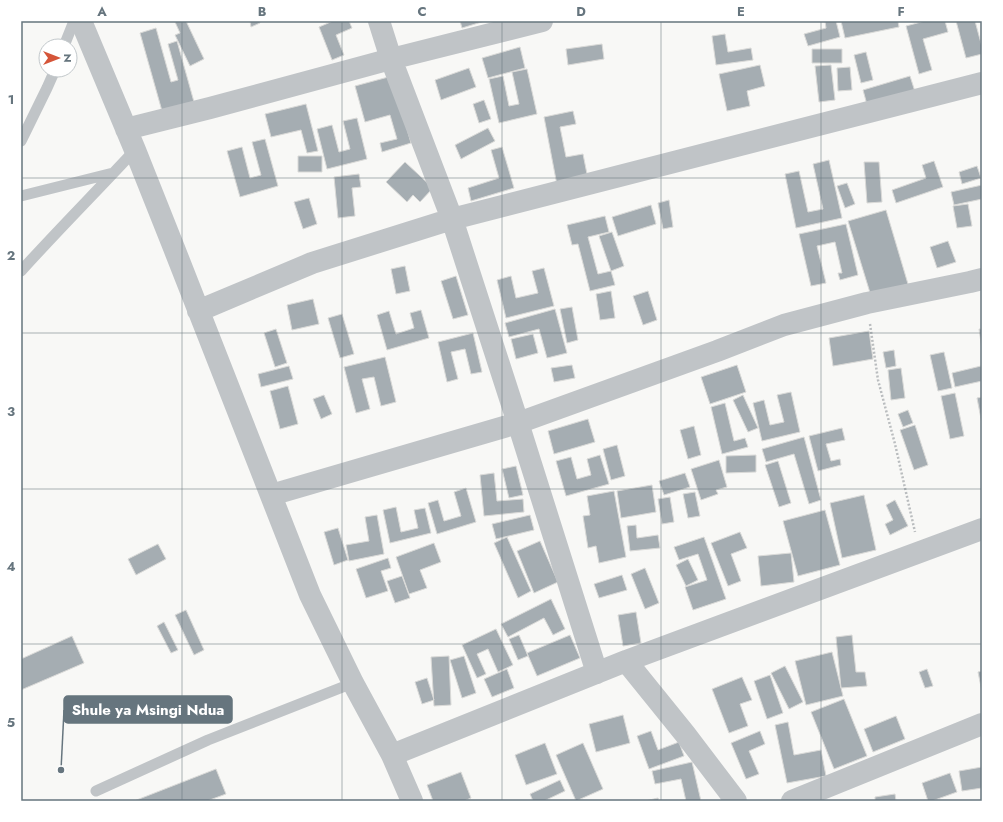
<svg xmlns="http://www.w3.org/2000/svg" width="1003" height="822" viewBox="0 0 1003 822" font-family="Jost,sans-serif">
	<rect width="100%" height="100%" fill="#f8f8f6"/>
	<path fill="#a5adb2" stroke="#dadad8" d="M177,21H186L204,59L190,66L175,35L180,33L175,22Z
		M250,21H260V23L251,27Z
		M333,21H349L352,28L336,35L344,55L332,60L319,27Z
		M460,21H485L462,28Z
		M825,21H836L840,37L808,46L804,34L826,28Z
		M841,21H898L899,27L845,38Z
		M925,21H945L948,32L923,39L932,70L919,74L906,26Z
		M956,21H976H975L982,47V54L966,58Z
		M156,28L171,82L178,80L168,44L177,41L194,102L162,111L140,33Z
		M725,34L728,52L751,48L753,60L716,65L712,36Z
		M602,44L604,59L568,65L566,49Z
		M520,47L525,68L488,78L482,58Z
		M812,49H842V63H812Z
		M866,52L873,80L861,83L854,55Z
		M760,65L765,86L747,91L750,106L727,111L719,74Z
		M831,65L835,100L819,102L815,66Z
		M850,67L852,90L838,91L837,68Z
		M469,68L476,87L441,100L435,80Z
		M527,69L537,114L499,123L489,79L503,76L509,106L519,104L512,72Z
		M392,76L411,143L382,152L380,143L397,139L390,115L365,122L355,86Z
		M910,76L917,98L869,112L863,90Z
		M484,100L491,119L479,123L473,104Z
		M306,104L318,151L307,153L301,130L271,137L265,114Z
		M573,111L576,124L560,127L566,157L583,154L588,179L557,185L544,117Z
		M357,118L367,159L327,169L317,129L332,125L339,152L350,149L343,121Z
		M488,128L495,141L461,159L455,145Z
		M265,139L278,186L240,197L227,151L242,147L250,178L261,175L252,142Z
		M502,147L514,188L471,201L468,188L499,178L491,150Z
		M298,156H322V172H298Z
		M829,160L842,218L796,228L785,174L799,171L808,212L823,209L813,164Z
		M934,161L943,187L896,203L892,190L926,178L922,165Z
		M405,162L433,188L420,202L413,195L407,202L386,182Z
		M864,162H879L882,202L867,203Z
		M977,166L981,178L962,184L959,172Z
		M359,174L361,187L352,188L355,216L338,218L334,177Z
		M847,183L855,204L845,208L837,186Z
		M982,185V199L954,205L951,192Z
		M309,198L317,224L303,229L294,202Z
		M669,200L673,227L663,229L658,203Z
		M968,204L972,226L957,228L953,206Z
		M651,205L656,224L618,236L612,217Z
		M886,210L908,284L871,296L848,221Z
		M605,216L609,232L588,237L598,274L611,271L615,285L590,291L578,244L572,245L567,225Z
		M846,224L858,275L840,280L838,273H842L835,242L817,246L826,283L811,286L799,234Z
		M612,232L624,266L611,271L599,236Z
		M948,241L956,262L937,268L930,247Z
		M405,266L410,291L396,294L391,269Z
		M544,268L554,306L506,318L497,280L511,276L516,298L538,293L532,271Z
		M456,276L468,315L453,319L441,281Z
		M611,291L615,318L600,320L596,294Z
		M648,291L657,320L643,325L633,296Z
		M313,299L319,324L292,330L287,305Z
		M572,307L578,340L567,343L560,309Z
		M555,309L567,353L547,358L539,329L509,337L505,323Z
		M421,310L429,338L387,350L377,315L389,311L396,334L414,328L410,313Z
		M342,314L354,354L340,358L328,318Z
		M276,329L287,363L275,367L264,333Z
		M979,329H982V350Z
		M869,331L873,359L833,366L829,338Z
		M473,333L482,372L471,374L465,349L451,352L458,379L447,382L438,342Z
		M533,334L538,353L516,359L511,339Z
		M894,350L896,366L886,368L883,352Z
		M944,352L952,388L938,391L930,355Z
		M385,357L396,402L381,406L374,377L362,379L370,409L356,413L344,367Z
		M572,365L575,378L554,382L551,368Z
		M737,365L746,392L710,404L701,377Z
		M289,366L293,379L261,387L258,374Z
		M981,366L982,371V381L955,387L952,373Z
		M901,368L905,398L891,400L888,370Z
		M288,386L298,424L280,429L270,391Z
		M791,392L800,432L762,441L753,403L764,400L770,425L784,422L777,395Z
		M955,393L964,436L950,439L941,396Z
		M324,395L332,414L321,419L313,399Z
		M743,395L758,428L748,432L733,400Z
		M982,397V424L977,398Z
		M725,403L734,441L745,438L748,447L722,454L711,407Z
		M908,410L913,423L903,427L898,414Z
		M588,419L595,442L554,454L548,431Z
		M915,425L928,465L914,470L900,430Z
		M694,426L701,455L688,459L680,430Z
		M842,428L845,440L826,444L831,461L840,459L841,465L818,471L809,436Z
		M804,437L821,500L809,504L794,454L766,462L762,449Z
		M617,445L625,476L611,480L603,449Z
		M600,455L609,484L566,496L556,461L571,457L577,479L591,475L587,459Z
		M756,455V472L726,473V456Z
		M719,460L727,487L716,490L718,494L701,500L691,469Z
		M778,461L791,503L779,507L765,465Z
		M516,466L523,495L509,498L502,469Z
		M494,473L497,501L523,499L524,512L484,516L480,475Z
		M685,473L690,487L664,495L659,481Z
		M652,485L656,512L621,518L617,491Z
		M466,488L476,522L437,534L428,503L438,500L444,521L461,516L454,492Z
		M614,491L626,557L599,563L596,546L588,548L583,516L590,515L587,496Z
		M695,492L700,516L688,518L683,494Z
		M864,495L876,550L842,558L830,503Z
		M670,497L674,522L662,524L658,499Z
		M895,500L908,526L890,535L885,524L893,520L886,505Z
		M396,507L401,532L418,528L414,510L425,508L431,533L390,543L383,510Z
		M825,510L840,565L798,576L783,521Z
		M377,515L384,554L349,561L346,545L369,541L365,517Z
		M530,515L534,530L496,539L492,524Z
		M636,525L637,538L658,535L660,548L630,551L627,526Z
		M338,528L348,560L334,565L324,532Z
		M740,532L747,548L731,554L741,581L728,586L711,543Z
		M507,537L531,591L518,598L494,543Z
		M704,537L726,599L693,610L685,587L707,580L698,554L679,560L674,547Z
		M540,541L558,582L534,593L517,551Z
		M434,543L441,562L420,570L427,588L409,594L396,557Z
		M158,544L166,559L136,575L128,559Z
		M791,553L794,582L761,586L758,556Z
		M388,558L391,568L381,571L388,591L366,598L356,569Z
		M688,559L698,580L686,586L676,565Z
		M645,568L659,603L645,609L631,574Z
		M622,575L627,590L599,598L594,584Z
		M402,576L410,598L395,603L387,581Z
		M551,599L565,629L553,635L544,618L508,637L501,624Z
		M186,610L204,650L194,655L175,615Z
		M636,612L641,643L623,646L618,615Z
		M164,622L178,650L171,653L157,626Z
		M496,629L513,665L498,672L488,649L477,654L486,674L477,678L462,645Z
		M519,635L528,656L518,660L509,639Z
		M570,635L580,658L537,676L527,653Z
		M852,635L856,672H865L867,686L841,688L836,637Z
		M72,636L84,663L21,690V659Z
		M832,652L843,696L806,705L795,661Z
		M449,656L451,705L434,706L431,657Z
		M464,656L476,693L462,698L450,660Z
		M785,666L803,702L789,709L771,673Z
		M507,669L514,688L492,697L484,679Z
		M927,669L933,686L925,688L919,672Z
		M982,671V692L978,672Z
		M770,675L783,713L767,719L754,681Z
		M742,677L752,700L740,704L748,726L729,733L712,689Z
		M427,678L434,700L422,704L415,682Z
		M844,699L867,756L834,769L811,712Z
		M623,715L630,743L596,752L589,724Z
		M896,716L905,739L873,752L864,729Z
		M788,722L794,755L821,750L826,776L787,783L775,725Z
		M651,731L658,750L679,742L684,756L649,769L637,736Z
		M760,731L765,744L749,751L759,774L746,779L731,743Z
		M545,743L557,774L526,785L515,755Z
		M583,743L603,789L576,801L556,755Z
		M692,762L701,801H686L681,779L655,784L652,771Z
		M982,767V788L962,791L959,771Z
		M216,769L226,794L207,801H134Z
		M461,772L471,798L464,801H433L427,785Z
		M950,773L957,792L932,801H928L922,783Z
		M560,780L565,791L544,801H533L530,794Z
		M895,794L896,801H875V797Z
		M658,798L659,801H645Z"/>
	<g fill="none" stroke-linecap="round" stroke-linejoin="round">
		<path stroke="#babdbf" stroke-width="2.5" stroke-dasharray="2 2" stroke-linecap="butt" d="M870,324L878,380L895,444L915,532"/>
		<path stroke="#c0c4c7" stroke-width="11" d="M64,46L74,21
			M21,141L47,88L55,70
			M21,196L113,173
			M21,271C58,230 97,191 135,150
			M96,791L208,740L353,683"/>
		<path stroke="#c0c4c7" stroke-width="22" d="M81,21L135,150L174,248L310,595L353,683L392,755L412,801
			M379,21L391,59L452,219L518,423L597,673
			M126,129L210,108L391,59L542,21
			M198,311L312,263L452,219L982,83
			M271,495L518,423L717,351L784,325L867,303L970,282L982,279
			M626,661L685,734L736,801
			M392,755L626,661L982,529
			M792,801L982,724"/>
	</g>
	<path fill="none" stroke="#66757e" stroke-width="1" stroke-opacity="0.55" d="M182,21V801M342,21V801M502,21V801M661,21V801M821,21V801M21,178H982M21,333H982M21,489H982M21,644H982"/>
	<path fill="none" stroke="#66757e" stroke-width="1.5" d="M61 770L64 710"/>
	<circle fill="#66757e" stroke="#fff" stroke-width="1.5" cx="61" cy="770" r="4"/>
	<rect fill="#66757e" stroke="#66757e" stroke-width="1.5" x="64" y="696" width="168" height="27" rx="4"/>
	<g font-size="15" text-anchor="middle" font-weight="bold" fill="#fff">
		<text x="148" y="715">Shule ya Msingi Ndua</text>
	</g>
	<rect width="1003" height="822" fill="none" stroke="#ffffff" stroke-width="44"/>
	<g transform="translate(58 58) rotate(90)"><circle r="19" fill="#ffffff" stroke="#c2c8cb"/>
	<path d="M0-3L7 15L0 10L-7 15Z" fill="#d55539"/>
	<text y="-6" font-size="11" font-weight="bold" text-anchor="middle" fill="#66757e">N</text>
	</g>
	<rect x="22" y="22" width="959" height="778" fill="none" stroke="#66757e" stroke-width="1.5"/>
	<g font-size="13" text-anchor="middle" font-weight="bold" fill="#66757e">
		<text x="102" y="16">A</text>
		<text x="262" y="16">B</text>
		<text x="422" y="16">C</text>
		<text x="581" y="16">D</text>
		<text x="741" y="16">E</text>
		<text x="901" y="16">F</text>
		<text x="11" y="104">1</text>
		<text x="11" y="260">2</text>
		<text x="11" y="416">3</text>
		<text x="11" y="571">4</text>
		<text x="11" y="727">5</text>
	</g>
</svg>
